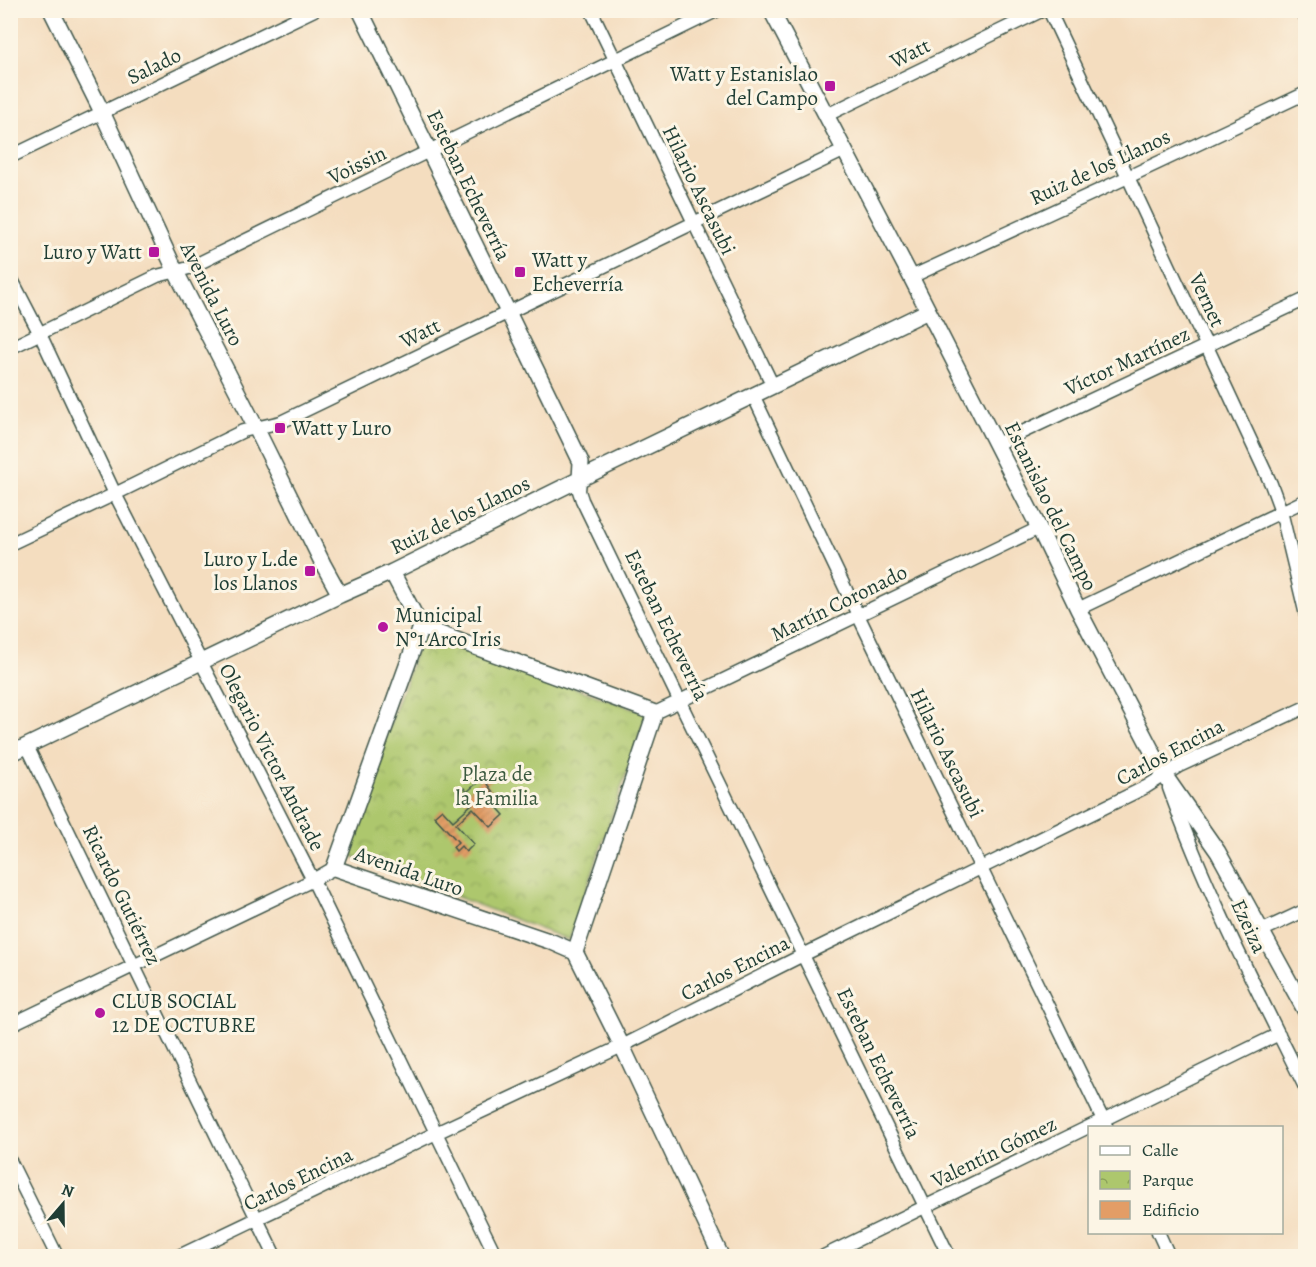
<svg xmlns="http://www.w3.org/2000/svg" width="1316" height="1267" viewBox="0 0 1316 1267" font-family="Alegreya,serif">
	<defs>
		<pattern id="park-crowns" width="20" height="18" patternUnits="userSpaceOnUse" patternTransform="scale(1.5)"><rect width="20" height="18" fill="#adc76d"/><path d="M2 6a3 3 0 1 1 6 0M12 15a3 3 0 1 1 6 0" fill="none" stroke="#8ca35a"/></pattern>
		<pattern id="building-hatch" width="6" height="6" patternUnits="userSpaceOnUse" patternTransform="scale(1.5)"><rect width="6" height="6" fill="#e39d66"/><path d="M-1 1l2-2M0 6l6-6M5 7l2-2" fill="none" stroke="#b78155"/></pattern>
	</defs>
	<rect width="100%" height="100%" fill="#fcf5e5"/>
	<filter id="ink" filterUnits="userSpaceOnUse"><feTurbulence type="fractalNoise" baseFrequency=".0167" numOctaves="2"/><feDisplacementMap in="SourceGraphic" scale="12" xChannelSelector="R" yChannelSelector="G"/><feConvolveMatrix kernelMatrix="1 2 1 2 8 2 1 2 1" color-interpolation-filters="sRGB"/></filter>
	<filter id="wash" filterUnits="userSpaceOnUse"><feTurbulence type="fractalNoise" baseFrequency=".008" numOctaves="4" result="noise"/><feDisplacementMap in="SourceGraphic" scale="24" xChannelSelector="R" yChannelSelector="G"/><feGaussianBlur stdDeviation="1.35" result="paint"/><feColorMatrix in="noise" values="0 0 0 0 0 0 0 0 0 0 0 0 0 0 0 0 0 1.4 0 .05"/><feComposite in="paint" operator="in"/></filter>
	<g filter="url(#wash)">
		<rect width="100%" height="100%" fill="#f4ddbf"/>
		<path fill="url(#park-crowns)" stroke="#668250" stroke-width="1.5" d="M422,635L647,713L569,940L344,853Z"/>
		<g id="blocks">
			<path fill="url(#building-hatch)" d="M491,770L498,774L487,784L493,792L488,797L504,815L491,827L473,808L456,824L474,844L466,852L461,846L456,851L453,847L458,842L434,816L442,809L453,821L473,803L468,799L466,801L458,793L464,788L467,792Z"/>
		</g>
	</g>
	<g filter="url(#ink)">
		<use href="#blocks" fill-opacity="0" stroke="#3f5549" stroke-width="1.5"/>
		<g fill="none" stroke-linecap="round" stroke-linejoin="round">
			<g stroke="#3f5549" stroke-width="15">
				<path id="minor" d="M591,10L773,386
					M1049,10L1128,177L1271,484L1281,511L1306,615
					M1302,10L1306,18
					M827,115L1043,10
					M10,157L314,10
					M10,276L40,334L115,494L313,880L496,1256
					M911,277L1128,177L1306,93
					M10,348L157,276L189,268L718,10
					M753,395L858,615L1107,1128
					M997,444L1306,299
					M580,479L579,491L582,500L949,1256
					M10,544L115,494L243,431L281,422L845,150
					M1078,609L1306,500
					M655,713L1039,528
					M27,746L275,1256
					M1169,788C1206,892 1257,990 1306,1089
					M1261,931L1306,910
					M10,1025L313,880L334,868
					M10,1161L57,1256
					M1158,1232L1169,1256
					M179,1256L436,1133L622,1046L803,955L1146,787L1179,766L1306,707
					M824,1256L1279,1034"/>
			</g>
			<g stroke="#3f5549" stroke-width="18">
				<path id="tertiary" d="M51,10L102,112L176,272L256,428L323,564L340,595
					M360,10L508,312L581,462L580,479
					M771,10L911,277L1039,528L1078,609L1165,776L1218,852L1306,1012
					M392,572L421,627L655,713L575,952
					M421,627L334,868L552,942L575,952L622,1046L721,1256
					M10,754L340,595L392,572L580,479L928,311"/>
			</g>
			<use href="#minor" stroke="#fff" stroke-width="12"/>
			<use href="#tertiary" stroke="#fff" stroke-width="15"/>
		</g>
	</g>
	<g fill="#b5179e" stroke="#fcf5e5" stroke-width="2">
		<rect x="824" y="80" width="12" height="12" rx="3"/>
		<rect x="148" y="246" width="12" height="12" rx="3"/>
		<rect x="514" y="266" width="12" height="12" rx="3"/>
		<rect x="274" y="422" width="12" height="12" rx="3"/>
		<rect x="304" y="565" width="12" height="12" rx="3"/>
		<circle cx="383" cy="627" r="6"/>
		<circle cx="100" cy="1013" r="6"/>
	</g>
	<g text-anchor="middle" dominant-baseline="central" stroke-width="6" stroke-linejoin="round" paint-order="stroke">
		<g font-size="21" fill="#1f3d34" stroke="#fcf5e5">
			<text transform="translate(910 53) rotate(-26)">Watt</text>
			<text transform="translate(154 66) rotate(-26)">Salado</text>
			<text transform="translate(357 165) rotate(-26)">Voissin</text>
			<text transform="translate(1100 167) rotate(-25)">Ruiz de los Llanos</text>
			<text transform="translate(469 185) rotate(64)">Esteban Echeverría</text>
			<text transform="translate(699 190) rotate(64)">Hilario Ascasubi</text>
			<text transform="translate(212 294) rotate(63)">Avenida Luro</text>
			<text transform="translate(1207 300) rotate(65)">Vernet</text>
			<text transform="translate(420 333) rotate(-26)">Watt</text>
			<text transform="translate(1127 361) rotate(-25)">Víctor Martínez</text>
			<text transform="translate(1051 506) rotate(64)">Estanislao del Campo</text>
			<text transform="translate(460 515) rotate(-26)">Ruiz de los Llanos</text>
			<text transform="translate(839 603) rotate(-26)">Martín Coronado</text>
			<text transform="translate(667 625) rotate(64)">Esteban Echeverría</text>
			<text transform="translate(1170 752) rotate(-28)">Carlos Encina</text>
			<text transform="translate(947 753) rotate(64)">Hilario Ascasubi</text>
			<text transform="translate(272 757) rotate(63)">Olegario Victor Andrade</text>
			<text transform="translate(409 871) rotate(19)">Avenida Luro</text>
			<text transform="translate(122 895) rotate(64)">Ricardo Gutiérrez</text>
			<text transform="translate(1249 926) rotate(65)">Ezeiza</text>
			<text transform="translate(735 968) rotate(-27)">Carlos Encina</text>
			<text transform="translate(879 1063) rotate(64)">Esteban Echeverría</text>
			<text transform="translate(994 1152) rotate(-26)">Valentín Gómez</text>
			<text transform="translate(298 1179) rotate(-26)">Carlos Encina</text>
		</g>
		<g font-size="21" fill="#1f3d34" stroke="#fcf5e5" text-anchor="start">
			<text x="818" y="74" text-anchor="end">Watt y Estanislao<tspan x="818" dy="24">del Campo</tspan></text>
			<text x="142" y="252" text-anchor="end">Luro y Watt</text>
			<text x="532" y="260">Watt y<tspan x="532" dy="24">Echeverría</tspan></text>
			<text x="292" y="428">Watt y Luro</text>
			<text x="298" y="559" text-anchor="end">Luro y L.de<tspan x="298" dy="24">los Llanos</tspan></text>
			<text x="395" y="615">Municipal<tspan x="395" dy="24">Nº1 Arco Iris</tspan></text>
			<text x="112" y="1001">CLUB SOCIAL<tspan x="112" dy="24">12 DE OCTUBRE</tspan></text>
		</g>
		<g font-size="21" fill="#3b593f" stroke="#fcf5e5">
			<text x="497" y="774">Plaza de<tspan x="497" dy="24">la Familia</tspan></text>
		</g>
	</g>
	<rect width="1316" height="1267" fill="none" stroke="#fcf5e5" stroke-width="36"/>
	<rect x="1088" y="1126" width="195" height="108" fill="#fcf5e5" stroke="#a4ab9e" stroke-width="1.5"/>
	<rect x="1100" y="1146" width="30" height="9" fill="#ffffff" stroke="#a4ab9e" stroke-width="1.5"/>
	<text x="1142" y="1156" font-size="18" fill="#1f3d34">Calle</text>
	<rect x="1100" y="1171" width="30" height="18" fill="url(#park-crowns)" stroke="#a4ab9e" stroke-width="1.5"/>
	<text x="1142" y="1186" font-size="18" fill="#1f3d34">Parque</text>
	<rect x="1100" y="1201" width="30" height="18" fill="#e39d66" stroke="#a4ab9e" stroke-width="1.5"/>
	<text x="1142" y="1216" font-size="18" fill="#1f3d34">Edificio</text>
	<g transform="translate(63 1204) rotate(20)" stroke="#fcf5e5" stroke-width="4.5" paint-order="stroke">
	<path d="M0-4.5L10 22L0 15L-10 22Z" fill="#1f3d34"/>
	<text y="-9" font-size="16" font-weight="bold" text-anchor="middle" fill="#1f3d34">N</text>
	</g>
</svg>
